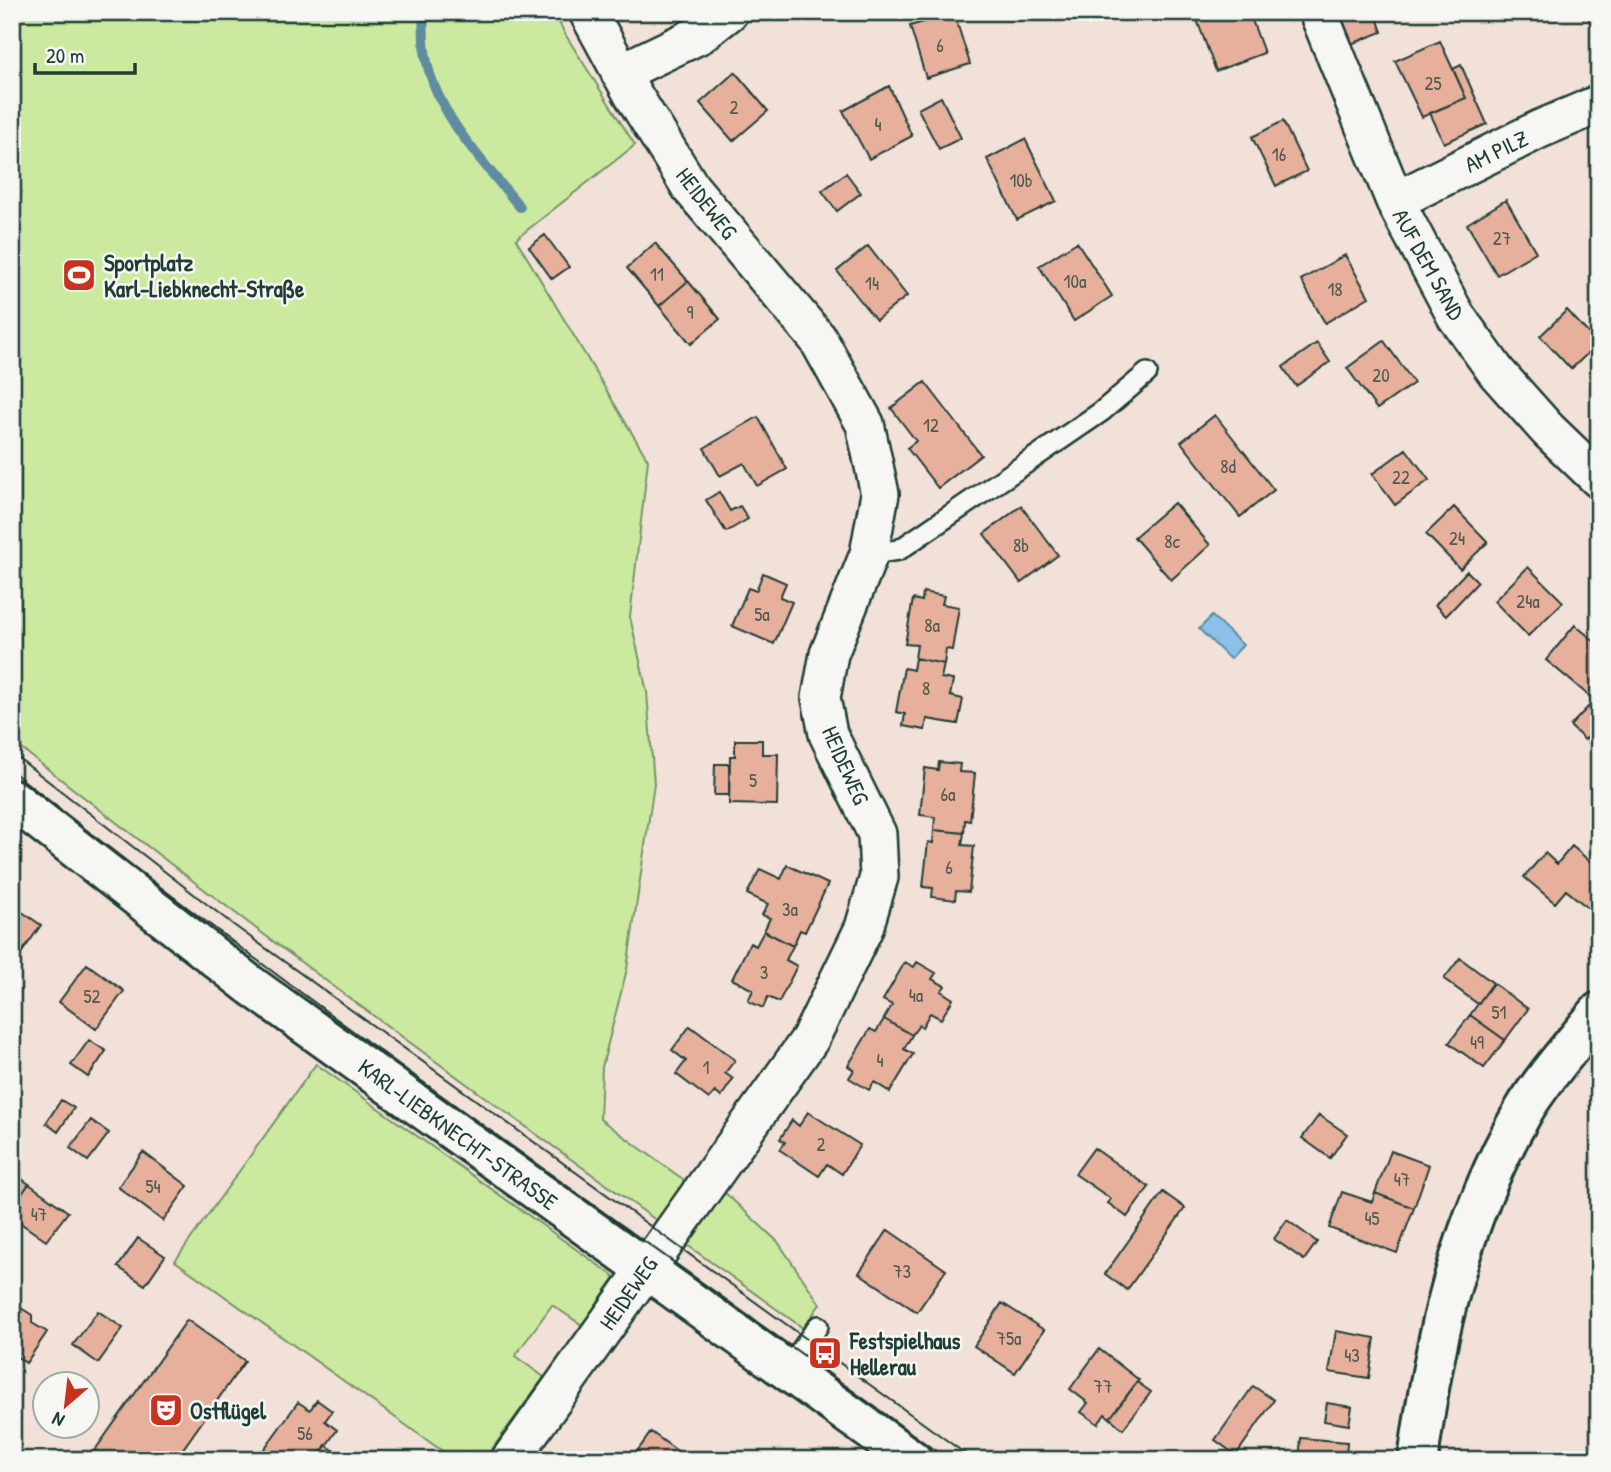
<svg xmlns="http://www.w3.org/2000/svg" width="1611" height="1472" viewBox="0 0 1611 1472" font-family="'Patrick Hand',sans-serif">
	<rect width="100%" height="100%" fill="#f2e1d8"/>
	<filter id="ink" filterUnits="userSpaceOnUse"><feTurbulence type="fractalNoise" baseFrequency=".0143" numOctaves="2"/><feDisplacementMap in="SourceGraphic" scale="14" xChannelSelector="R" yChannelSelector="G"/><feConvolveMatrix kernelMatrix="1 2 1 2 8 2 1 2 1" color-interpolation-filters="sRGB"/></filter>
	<g filter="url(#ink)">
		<path fill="#cce9a0" stroke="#76936a" stroke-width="2" d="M12,12H554L565,34L635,145L516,239L648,460L630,617L647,692L654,784L627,969L602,1067L600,1119L695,1188L667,1228C445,1070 226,910 12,741Z
			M316,1064L615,1277L582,1325L552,1305L515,1356L544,1377L484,1460H455L175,1261Z
			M722,1190L778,1242L820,1304L803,1328L683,1242Z"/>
		<path fill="#8bc0e9" stroke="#608ca1" stroke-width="2" d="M1212,616L1243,645L1230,659L1199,629Z"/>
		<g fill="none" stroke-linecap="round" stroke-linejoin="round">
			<path stroke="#608ca1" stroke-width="10" d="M423,12C424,25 423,38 425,51C432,110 484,163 520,207"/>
		</g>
		<path fill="#e7b09d" stroke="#1f3d34" stroke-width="2" d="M1194,12H1249L1264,53L1216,71Z
			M1340,12H1375L1382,32L1351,44Z
			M1586,12H1599V39Z
			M954,13L970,64L926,78L910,26Z
			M1440,41L1466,98L1422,117L1395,61Z
			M1461,65L1487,124L1444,143L1430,113L1466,98L1453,69Z
			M735,72L768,111L733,141L700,103Z
			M889,86L912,136L869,159L843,111Z
			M941,97L961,138L939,149L918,109Z
			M1283,121L1307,171L1276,186L1252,137Z
			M1025,139L1056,201L1017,220L987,159Z
			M846,173L861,193L837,211L822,191Z
			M1506,200L1536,252L1497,275L1467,224Z
			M545,235L569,267L552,279L529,247Z
			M1077,242L1112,296L1074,321L1039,266Z
			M655,243L688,281L659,306L627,268Z
			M868,246L907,296L876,320L837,271Z
			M1345,255L1369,297L1325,323L1301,280Z
			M688,281L720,319L691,344L659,306Z
			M1567,310L1598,344L1571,369L1540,336Z
			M1384,341L1414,383L1377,409L1347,368Z
			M1317,343L1330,362L1296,386L1283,367Z
			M925,382L981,455L938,488L907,448L916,441L891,408Z
			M1215,415L1274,490L1240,517L1181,442Z
			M758,417L787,469L757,486L744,463L720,476L704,448Z
			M1406,449L1429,480L1395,505L1372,474Z
			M719,492L730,511L740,506L748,519L726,532L706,500Z
			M1174,503L1210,545L1171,580L1134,537Z
			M1021,506L1058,555L1021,583L984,534Z
			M1454,507L1488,542L1460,569L1426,534Z
			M1528,567L1563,602L1528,636L1494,601Z
			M1467,571L1478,582L1446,616L1435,605Z
			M763,573L786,583L780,597L792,602L774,644L732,626L748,588L756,591Z
			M923,592L944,596L942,604L959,607L952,650L946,649L944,664L915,658L917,645L905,644L913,599L922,601Z
			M1575,625L1599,645V704L1546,660Z
			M915,658L944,664L941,678L953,680L950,696L963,699L958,724L927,719L925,730L903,726L905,714L896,712L904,668L913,670Z
			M1591,704L1599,711V726L1585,740L1570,726Z
			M1599,731V752L1588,742Z
			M735,740H762V754H778L777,805L729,804L730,756H735Z
			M939,762L960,764L959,772L975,773L970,821L965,820L964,833L934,830L935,817L920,815L925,768L938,770Z
			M715,764H729V795H714Z
			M934,830L964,833L962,845L974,846L969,892L956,891L955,900L932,897L933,888L923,887L928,842L933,843Z
			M1572,846L1593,864L1599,857V917L1566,890L1555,903L1524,877L1545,853L1557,864Z
			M787,865L828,884L805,932L800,930L793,946L764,931L770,918L762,915L768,904L747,894L760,869L781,879Z
			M12,905L41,925L13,965H12Z
			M764,931L793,946L786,960L797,966L779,1002L768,997L763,1008L748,1001L753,990L732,979L750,943L756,946Z
			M1460,958L1493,983L1478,1004L1444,979Z
			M905,962L914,967L917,962L936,973L932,979L945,986L941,991L953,999L941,1019L930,1013L922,1027L919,1025L912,1035L884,1019L892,1005L883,1000Z
			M87,964L124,991L96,1029L59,1002Z
			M1493,983L1528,1009L1505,1040L1470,1015Z
			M1470,1015L1505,1040L1484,1068L1449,1043Z
			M884,1019L912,1035L904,1049L913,1054L890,1092L874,1082L869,1090L849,1078L854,1070L848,1066L870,1029L876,1032Z
			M690,1026L735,1060L725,1073L733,1079L721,1097L715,1092L709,1099L676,1074L686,1061L672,1050Z
			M89,1040L106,1051L88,1077L71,1065Z
			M61,1100L74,1108L58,1132L46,1123Z
			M808,1112L860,1145L842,1174L827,1164L819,1176L780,1150L785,1142L780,1139L792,1120L799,1126Z
			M1319,1115L1347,1134L1330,1158L1302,1138Z
			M91,1120L109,1133L88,1161L70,1148Z
			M1094,1148L1149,1187L1127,1217L1108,1203L1111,1199L1075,1174Z
			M1391,1151L1429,1165L1414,1208L1375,1193Z
			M143,1152L188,1186L163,1221L118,1187Z
			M12,1172L29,1184L12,1207Z
			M29,1184L68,1212L46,1241L12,1217V1207Z
			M1163,1192L1185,1208L1127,1290L1105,1274Z
			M1342,1192L1372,1202L1375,1193L1414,1208L1397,1253L1329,1228Z
			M1287,1220L1317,1242L1304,1260L1274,1239Z
			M888,1230L946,1270L917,1312L859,1273Z
			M138,1238L165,1256L145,1285L118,1267Z
			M1002,1303L1044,1330L1015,1373L974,1346Z
			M18,1306L32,1315V1323L47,1332L26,1363L12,1353V1309Z
			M98,1311L123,1328L98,1363L73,1345Z
			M187,1320L245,1361L175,1460H88Z
			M1336,1331L1375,1338L1369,1378L1329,1372Z
			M1099,1349L1139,1380L1110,1418L1105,1414L1098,1424L1081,1412L1088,1403L1070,1389Z
			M1137,1382L1151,1392L1123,1429L1110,1418Z
			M1253,1386L1274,1400L1236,1455L1215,1440Z
			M317,1400L332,1411L325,1421L337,1430L316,1460H273L262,1452L298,1402L310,1410Z
			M1327,1403L1352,1407L1349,1425L1324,1421Z
			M651,1432L690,1460H631Z
			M1301,1438L1347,1442L1346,1458L1357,1460H1299Z
			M326,1445L347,1460H316Z"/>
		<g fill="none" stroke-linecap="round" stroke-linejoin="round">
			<g stroke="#1f3d34" stroke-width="24">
				<path id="service" d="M869,554L899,550L1101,412L1147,373
					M787,1370L818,1326"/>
			</g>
			<g stroke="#1f3d34" stroke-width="42">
				<path id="minor" d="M1318,12L1395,201L1456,316L1497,373L1548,430L1599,479
					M620,73L701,34L729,12
					M1395,201L1540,129L1599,104
					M510,1460L810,1039L864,928L879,877L877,834L828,734L821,698L829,654L869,554L880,494L865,424L818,339L691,188L632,93L588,12"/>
			</g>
			<g stroke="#1f3d34" stroke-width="44">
				<path id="tertiary" d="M12,799L250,985L912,1460
					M1418,1460C1435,1334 1460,1221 1524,1110C1545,1075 1574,1044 1599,1012"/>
			</g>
			<use href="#service" stroke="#f6f6f2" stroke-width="19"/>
			<use href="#minor" stroke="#f6f6f2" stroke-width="37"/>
			<use href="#tertiary" stroke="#f6f6f2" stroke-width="38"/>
			<path stroke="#1f3d34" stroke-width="2" d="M12,753L235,926L974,1460
				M12,771C314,1013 635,1231 948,1460"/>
		</g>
	</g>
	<defs>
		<g id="stadium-square" transform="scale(1.75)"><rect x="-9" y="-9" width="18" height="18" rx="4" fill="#c8321e" stroke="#f6f6f2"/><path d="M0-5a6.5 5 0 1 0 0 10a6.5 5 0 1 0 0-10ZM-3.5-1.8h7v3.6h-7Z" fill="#fff"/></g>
		<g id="bus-square" transform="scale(1.75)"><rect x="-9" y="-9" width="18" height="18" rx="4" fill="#c8321e" stroke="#f6f6f2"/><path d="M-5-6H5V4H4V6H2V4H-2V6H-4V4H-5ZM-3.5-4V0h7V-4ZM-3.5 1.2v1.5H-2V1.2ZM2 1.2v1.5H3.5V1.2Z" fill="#fff"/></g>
		<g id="theatre-square" transform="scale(1.75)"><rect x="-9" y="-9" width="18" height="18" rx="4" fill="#c8321e" stroke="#f6f6f2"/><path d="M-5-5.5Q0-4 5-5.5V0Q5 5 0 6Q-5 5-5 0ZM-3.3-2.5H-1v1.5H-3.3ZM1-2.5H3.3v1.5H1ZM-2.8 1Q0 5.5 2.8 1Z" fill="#fff"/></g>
	</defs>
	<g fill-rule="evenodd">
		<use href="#stadium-square" x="79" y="275"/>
		<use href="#bus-square" x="825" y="1353"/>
		<use href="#theatre-square" x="166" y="1410"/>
	</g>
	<g text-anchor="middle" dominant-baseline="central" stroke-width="5" stroke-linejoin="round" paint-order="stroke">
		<g font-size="19" fill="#515a4e">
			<text x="940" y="45">6</text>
			<text x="1433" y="83">25</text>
			<text x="734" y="107">2</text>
			<text x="878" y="124">4</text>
			<text x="1279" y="154">16</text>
			<text x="1021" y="180">10b</text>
			<text x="1502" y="238">27</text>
			<text x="657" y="274">11</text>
			<text x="1075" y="281">10a</text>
			<text x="872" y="283">14</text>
			<text x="1335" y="289">18</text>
			<text x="690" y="312">9</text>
			<text x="1381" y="375">20</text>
			<text x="931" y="425">12</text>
			<text x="1228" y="466">8d</text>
			<text x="1401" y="477">22</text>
			<text x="1457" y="538">24</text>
			<text x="1172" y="541">8c</text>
			<text x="1021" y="545">8b</text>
			<text x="1528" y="601">24a</text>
			<text x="762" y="614">5a</text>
			<text x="932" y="625">8a</text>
			<text x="926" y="688">8</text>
			<text x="753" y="780">5</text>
			<text x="948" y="794">6a</text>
			<text x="949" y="867">6</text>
			<text x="790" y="909">3a</text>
			<text x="764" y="972">3</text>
			<text x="916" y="995">4a</text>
			<text x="92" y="996">52</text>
			<text x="1499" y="1012">51</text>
			<text x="1477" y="1042">49</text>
			<text x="880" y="1060">4</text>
			<text x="706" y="1067">1</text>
			<text x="821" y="1144">2</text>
			<text x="1402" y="1179">47</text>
			<text x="153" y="1186">54</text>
			<text x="39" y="1214">47</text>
			<text x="1372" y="1218">45</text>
			<text x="902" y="1271">73</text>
			<text x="1009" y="1338">75a</text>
			<text x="1352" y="1355">43</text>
			<text x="1103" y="1386">77</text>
			<text x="305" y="1433">56</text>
		</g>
		<g font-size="23" fill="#1f3d34" stroke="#f6f6f2">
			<text transform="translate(1496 151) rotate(-26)">AM PILZ</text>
			<text transform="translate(707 203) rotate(52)">HEIDEWEG</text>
			<text transform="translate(1429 264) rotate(61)">AUF DEM SAND</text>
			<text transform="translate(846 765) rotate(66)">HEIDEWEG</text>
			<text transform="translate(458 1134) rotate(36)">KARL-LIEBKNECHT-STRASSE</text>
			<text transform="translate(628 1293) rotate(-55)">HEIDEWEG</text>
		</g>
		<g font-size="23" font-weight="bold" fill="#1f3d34" stroke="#f6f6f2" text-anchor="start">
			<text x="104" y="262">Sportplatz<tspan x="104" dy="26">Karl-Liebknecht-Straße</tspan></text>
			<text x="850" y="1340">Festspielhaus<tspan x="850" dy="26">Hellerau</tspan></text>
			<text x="190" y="1410">Ostflügel</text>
		</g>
	</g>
	<rect width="1611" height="1472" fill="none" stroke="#f6f6f2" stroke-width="42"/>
	<rect x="21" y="21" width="1569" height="1430" fill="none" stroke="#1f3d34" stroke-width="2.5" filter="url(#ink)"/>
	<g transform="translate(66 1405) rotate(208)"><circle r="33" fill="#f6f6f2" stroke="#a0aca6" stroke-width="2"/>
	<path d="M0-5L12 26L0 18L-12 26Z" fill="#c8321e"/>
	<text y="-10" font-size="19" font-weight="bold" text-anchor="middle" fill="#1f3d34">N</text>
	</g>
	<path d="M35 63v10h100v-10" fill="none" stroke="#1f3d34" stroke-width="3.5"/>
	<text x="46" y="63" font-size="21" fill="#1f3d34" stroke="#f6f6f2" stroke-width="5" paint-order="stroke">20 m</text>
</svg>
